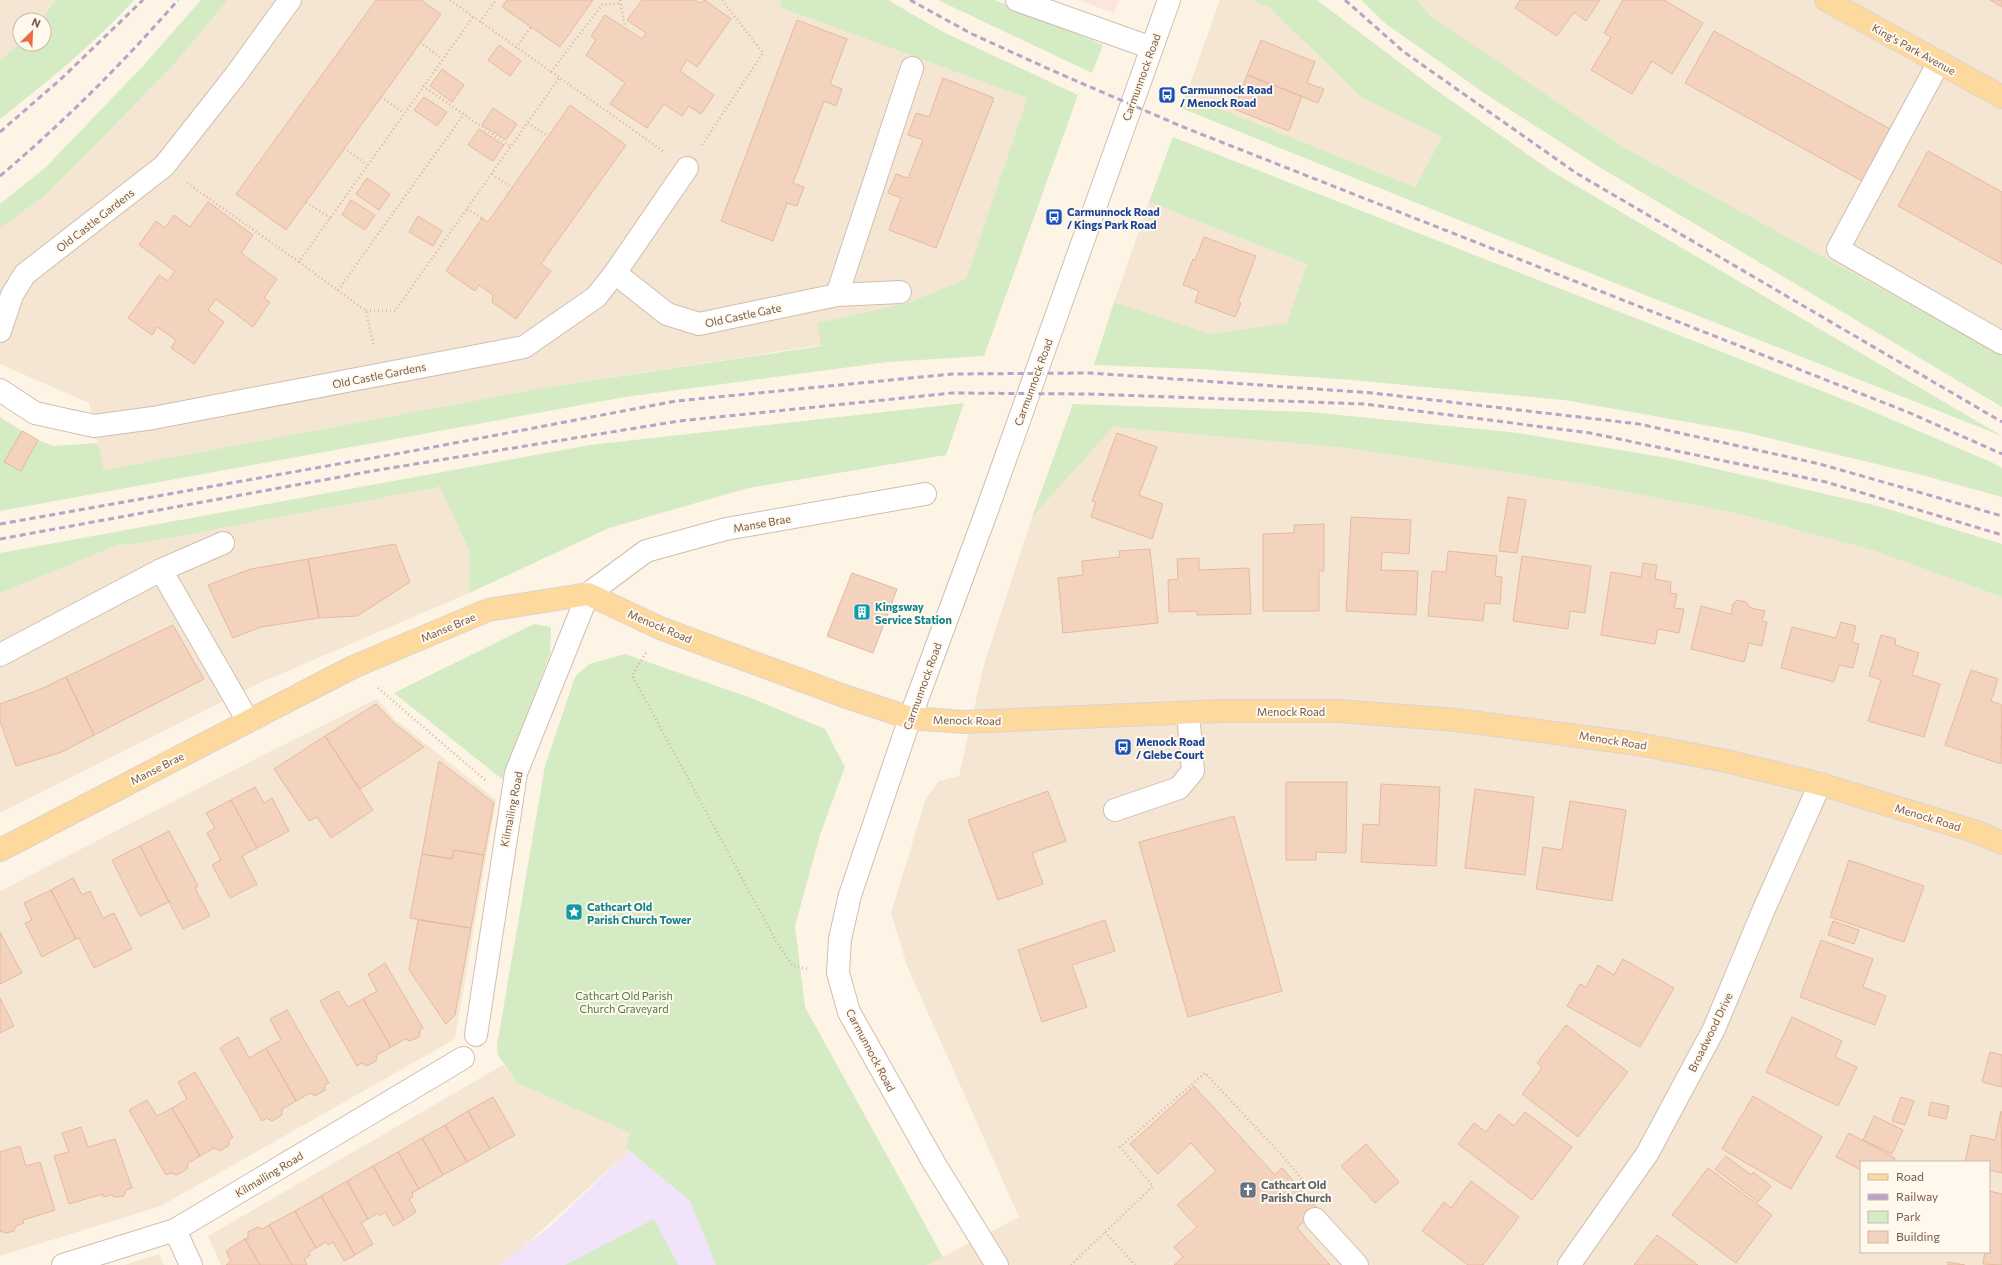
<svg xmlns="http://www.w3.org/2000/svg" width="2002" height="1265" viewBox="0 0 2002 1265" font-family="Commissioner,sans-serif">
	<rect width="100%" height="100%" fill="#fdf4e6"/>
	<path fill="#f5e6d4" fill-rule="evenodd" d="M0,0H56L40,20H20V44L0,60Z
		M228,0H782L779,7L1027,98L966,279L907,303L817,323L821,345L542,388L104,470L89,403L0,364V228L43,197L170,69Z
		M1220,0H1251L1269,7L1362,98L1442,137L1415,187L1186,95Z
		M1416,0H2002V355L1625,148L1432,17Z
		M1149,202L1307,264L1287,324L1210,334L1114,302Z
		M1112,427L1347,448L1583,484L1732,512L1875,551L2002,597V1265H927L1019,1217L907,966L891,913L926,798L939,781L959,776L983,668L1032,517ZM1861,1162H1989V1252H1861Z
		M441,487L469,550V593L264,681L0,813V593L118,545L143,543Z
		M376,699L396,720L496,800L455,1039L161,1206L0,1256V891L265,754Z
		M503,1065L517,1083L630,1133L626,1148L629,1151L512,1257L499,1265H221L208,1236Z
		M159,1254L164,1265H125Z"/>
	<path fill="#fde5da" d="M1078,0H1119L1114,13Z"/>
	<path fill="#f1e3f9" d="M629,1151L690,1201L716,1265H499L550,1227Z"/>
	<path fill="#d4ebc4" d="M56,0H134C94,44 47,82 0,119V60L20,44H44V20H40Z
		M201,0H228L170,69L43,197L0,228V204L45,168L143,66Z
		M782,0H888L943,32L1078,95L984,356L887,362L625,397L0,511V417L22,431L5,462L21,471L38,440L54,446L98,443L104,470L542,388L821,346L817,323L907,303L966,279L1027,98L779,7Z
		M938,0H995L1103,45L1092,73Z
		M1251,0H1317L1432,87L1551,171L2002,436L1620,285L1181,108L1186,95L1415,187L1442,137L1362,98L1269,7Z
		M1361,0H1416L1432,17L1625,148L2002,355V407L1601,168L1490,97L1386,24Z
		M1173,137L1860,406L1991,462L2002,468V497L1918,474L1744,432L1564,400L1352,380L1198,369L1094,365L1114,302L1210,334L1287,323L1307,264L1149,202Z
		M964,403L946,455L748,488L609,528L469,593V550L440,487L143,543L118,545L0,593V553L590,445Z
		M1073,404L1309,412L1518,433L1668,458L1878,506L2002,544V597L1875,551L1732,512L1583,484L1347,448L1113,427L1032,517Z
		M534,624L551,627L550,654L502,779L394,693Z
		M625,654L751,698L825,729L845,767L820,835L795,926L805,1007L943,1257L927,1265H716L690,1201L626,1148L630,1133L517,1083L498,1055L497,1045L545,766L575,677L589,664Z
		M654,1219L678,1265H565Z"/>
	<path fill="#f3d3bd" stroke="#e6b99d" d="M376,0H421L441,14L286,230L236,194Z
		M507,0H593L560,47L502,7Z
		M642,0H695L700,3L705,0L731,19L697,67L687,60L680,71L714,95L701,114L689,106L682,116L664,104L647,128L610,104L625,83L586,55L596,40L591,36L605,15L642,39L646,33L627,20Z
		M1520,0H1600L1586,21L1574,12L1557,36L1515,8Z
		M1623,0H1664L1703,23L1672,74L1652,61L1632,94L1591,70L1611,37L1604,33Z
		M1990,0H2002V7Z
		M797,20L847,39L830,84L842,89L836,106L824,101L793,183L804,187L797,206L787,203L773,241L721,221Z
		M1714,31L1890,129L1862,181L1685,83Z
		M1261,40L1315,62L1307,83L1324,89L1318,103L1247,75Z
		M499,45L521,61L510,76L488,60Z
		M442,69L464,85L452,102L430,86Z
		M1247,75L1302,96L1289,131L1234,109Z
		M943,78L994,98L936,248L889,230L901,198L888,193L896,174L908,178L923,140L908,135L916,113L929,117Z
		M424,97L447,112L437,126L414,110Z
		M570,105L626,145L541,264L551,271L516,319L492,302L493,295L479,285L475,291L446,271L482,218L488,222Z
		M493,108L517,124L506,140L482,125Z
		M479,129L504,145L493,161L468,145Z
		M1928,151L2002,192V264L1898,206Z
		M367,178L390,194L379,210L356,194Z
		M351,200L375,215L365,230L342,215Z
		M208,202L253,235L241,253L277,279L264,298L270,302L253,327L216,299L208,310L224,322L194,364L171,348L176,340L157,327L152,335L128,318L159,275L168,281L175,271L139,245L156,221L165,228L174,215L190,227Z
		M418,216L442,231L433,246L409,232Z
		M1204,237L1256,256L1238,303H1241L1235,317L1195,302L1199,291L1183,285L1193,259L1195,260Z
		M22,431L38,440L21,471L4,462Z
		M1117,433L1157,447L1139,495L1163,504L1152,539L1091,517L1096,502L1092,501Z
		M1508,497L1526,500L1517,553L1499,551Z
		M1351,517L1411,520L1409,554L1382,552L1381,570L1418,571L1416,615L1346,611Z
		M1324,524V571H1319V611H1263V534L1294,533V525Z
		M395,544L410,582L357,616L319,618L308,559Z
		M1150,549L1158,623L1063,633L1058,578L1083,575L1082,561L1120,557L1119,551Z
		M1448,551L1497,556L1495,576L1502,577L1500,604L1485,603L1483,621L1428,616L1432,571L1446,572Z
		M1522,556L1591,566L1585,613L1570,611L1568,629L1513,621Z
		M1199,558V570L1249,568L1251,614L1197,615V611L1169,612L1168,580L1178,579L1177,559Z
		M308,559L319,618L261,627L233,638L208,585L251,569Z
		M1643,563L1657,565L1655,579L1671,582L1670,593L1677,594L1674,608L1684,609L1679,633L1658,629L1655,644L1601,635L1611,572L1641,577Z
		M852,573L897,589L873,653L827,636Z
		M1737,600L1746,602L1751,608L1765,611L1762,621L1767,622L1762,646L1749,643L1744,662L1691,649L1701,606L1731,614L1733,604Z
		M1841,622L1856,626L1852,642L1859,644L1853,668L1839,665L1834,682L1781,668L1792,627L1836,638Z
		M173,625L204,679L94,735L66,677Z
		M1881,635L1896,639L1895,645L1919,653L1912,675L1940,684L1924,737L1868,721L1881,680L1869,676Z
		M1971,670L1998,679L1991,701L2002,705L2001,764L1945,745Z
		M66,677L94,735L62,752L16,766L0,721V704L41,689Z
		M376,704L394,723L424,747L360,789L325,736Z
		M325,736L373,810L331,838L317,817L309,821L274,769Z
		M439,761L494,803L484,855L454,850L452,859L422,854Z
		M1286,782H1347L1346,853L1316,852V860H1286Z
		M1381,784L1440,787L1436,866L1361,862L1363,824L1379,825Z
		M255,787L264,803L272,798L289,831L257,848L231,800Z
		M1475,789L1534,797L1525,875L1465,868Z
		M1048,791L1066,841L1032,853L1043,884L998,900L968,820Z
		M231,800L257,848L242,856L257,884L230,898L212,865L221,860L207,833L215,828L206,813Z
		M1570,801L1626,810L1612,901L1536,889L1543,847L1562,850Z
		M1234,816L1282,991L1188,1017L1139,842Z
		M169,831L198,886L195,888L210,916L183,929L140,846Z
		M140,846L169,902L140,916L112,860Z
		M454,850L484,855L471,928L410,918L422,854L452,859Z
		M1849,860L1924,886L1904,942L1830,917Z
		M73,878L82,895L90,891L103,918L114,913L132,949L94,968L79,938L76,939L51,890Z
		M51,890L76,939L42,957L25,923L32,920L24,903Z
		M418,920L471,928L455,1015L446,1024L409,970Z
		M1105,920L1115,951L1072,965L1087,1007L1042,1022L1018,950Z
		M1833,921L1859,930L1854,944L1828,935Z
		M0,932L22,973L0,984Z
		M1821,940L1873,959L1863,987L1886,996L1875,1025L1800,997Z
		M1623,959L1674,988L1640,1047L1567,1006L1580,984L1586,987L1598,965L1614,975Z
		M385,963L423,1028L420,1030L419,1037L410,1041L405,1039L391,1047L363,999L377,991L368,974Z
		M338,991L348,1007L363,999L391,1047L377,1055L376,1061L367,1066L362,1063L357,1066L320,1001Z
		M0,998L14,1026L0,1033Z
		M287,1010L329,1083L325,1084V1090L315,1096L310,1093L296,1101L266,1048L281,1040L270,1019Z
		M1792,1017L1842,1041L1835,1057L1857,1067L1838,1106L1766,1072Z
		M1566,1025L1628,1072L1578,1137L1522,1094L1542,1068L1537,1063Z
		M238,1037L249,1058L266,1048L296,1101L282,1109V1115L272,1121L267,1118L262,1121L220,1048Z
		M1990,1052L2002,1055V1087L1982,1082Z
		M195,1072L233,1137L229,1140V1145L220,1151L214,1148L200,1156L172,1108L187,1099L178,1082Z
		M1194,1086L1275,1175L1282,1168L1318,1209L1297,1228L1330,1265H1174L1183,1257L1174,1247L1197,1227L1177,1205L1216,1171L1191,1143L1158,1174L1130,1144Z
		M1753,1096L1822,1137L1791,1189L1722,1149Z
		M493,1097L515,1135L490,1149L468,1111Z
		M1901,1097L1914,1101L1905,1125L1892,1121Z
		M147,1100L157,1116L172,1108L200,1156L188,1163L187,1169L177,1175L171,1173L166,1175L129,1110Z
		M1931,1102L1949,1106L1946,1119L1928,1115Z
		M468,1111L490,1149L467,1162L445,1125Z
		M2001,1111L2002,1173L1989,1170V1162H1965L1971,1135L1995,1140Z
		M1525,1112L1572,1147L1532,1200L1458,1144L1474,1123L1486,1132L1499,1114L1514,1126Z
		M1874,1116L1903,1130L1892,1154L1863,1140Z
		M445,1125L467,1162L443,1175L422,1138Z
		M81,1127L88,1147L115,1139L132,1188L126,1190L124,1196L116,1197L111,1195L103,1197V1194L69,1204L54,1156L69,1152L62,1133Z
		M1849,1133L1895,1158L1893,1162H1861V1170L1836,1157Z
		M422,1138L443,1175L419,1189L398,1152Z
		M1366,1144L1399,1182L1375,1203L1341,1166Z
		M20,1146L26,1166L40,1162L55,1210L23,1220L24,1223L16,1226L14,1231L6,1233L0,1231V1152Z
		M398,1152L419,1189L412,1193L413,1197L409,1199L416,1212L404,1220L373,1166Z
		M1726,1156L1751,1175L1753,1172L1771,1186L1758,1202L1715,1169Z
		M373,1166L404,1220L393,1226L385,1212L380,1216L378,1213L368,1219L347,1181Z
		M1708,1168L1772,1215L1736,1263L1672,1215Z
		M347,1181L368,1219L361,1223L373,1244L355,1255L321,1196Z
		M1471,1181L1519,1217L1483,1265H1468L1422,1231L1444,1202L1451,1208Z
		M1989,1191L2002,1194V1265L1983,1264L1985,1252H1989Z
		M321,1196L355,1255L344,1261L333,1242L328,1245L326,1242L316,1248L295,1211Z
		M295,1211L316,1248L309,1252L310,1255L304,1259L307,1265H292L269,1225Z
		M269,1225L292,1265H260L245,1239L248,1238V1232L258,1227L263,1229Z
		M1657,1235L1698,1265H1634Z
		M245,1239L260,1265H226L231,1261L226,1251Z
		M1948,1262L1965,1265H1948Z"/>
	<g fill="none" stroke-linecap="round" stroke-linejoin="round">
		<g stroke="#d1beae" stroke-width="24">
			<path id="minor" d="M1017,0L1152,48
				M1939,62L1838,249L2002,343
				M615,273L667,314L699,324L837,295L900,292
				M837,295L912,68
				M0,331L12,295L25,274L164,166L235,76L290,0
				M0,390L35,413L94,426L153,418L524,347L596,297L615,273L687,168
				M161,570L248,721
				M0,655L161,570L223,543
				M1115,810L1179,788L1193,771L1188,713
				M476,1035L516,773L588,594L646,551L726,529L925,494
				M1315,1219L1357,1265
				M175,1230L191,1265
				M63,1265L175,1230L463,1058
				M997,1265L934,1163L849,1012L838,973L840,939L850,895L910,718L986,513L1169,0
				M1569,1265L1647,1154L1714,1029L1764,909L1820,784"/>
		</g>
		<g stroke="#dcd4d0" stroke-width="24">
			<path id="major" d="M1826,0L2002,97
				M0,850L353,667L488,610L588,594L660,628L844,696L910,718L963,722L1221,711H1339L1456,720L1638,744L1726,761L1820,784L1977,832L2002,843"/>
		</g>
		<path stroke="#d8b6a0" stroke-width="2.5" stroke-dasharray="1 3" stroke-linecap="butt" d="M450,0L663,151
			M620,0L625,27
			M480,22L496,0
			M420,42L442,59
			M516,48L531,27
			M551,72L602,5L620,3
			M423,86L511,147
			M381,97L404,113
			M528,123L548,136
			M702,145L763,53L722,0
			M344,148L367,165
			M492,174L512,188
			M187,183L299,262L473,17
			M306,202L330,218
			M467,209L482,218
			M299,262L366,311L374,347
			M338,290L464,114
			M366,311H395L559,78
			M646,653L632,675L776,941L793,966L809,969
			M378,688L485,780
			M1105,1232L1135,1265
			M1071,1265L1153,1186L1120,1147L1205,1073L1288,1162L1310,1190"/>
		<use href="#minor" stroke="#fff" stroke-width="22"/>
		<use href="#major" stroke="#fdd99d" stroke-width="22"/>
		<path stroke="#b7a4c8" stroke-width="3" stroke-dasharray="6 4" stroke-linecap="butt" d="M910,0L972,34L1051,70L1183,127L1910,413L2002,454
			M1345,0L1404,52L1576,173L2002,422
			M0,132L62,78L143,0
			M0,176C64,122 123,63 178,0
			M0,524L423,449L676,401L952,374L1090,373L1373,393L1639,424L1820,464L2002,516
			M0,539L378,470L679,421L952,393L1090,394L1364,404L1590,433L1826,482L2002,535"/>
	</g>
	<defs>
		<g id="bus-square" transform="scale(0.9)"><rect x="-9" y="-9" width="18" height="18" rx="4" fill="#1a4fb4" stroke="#fff8ed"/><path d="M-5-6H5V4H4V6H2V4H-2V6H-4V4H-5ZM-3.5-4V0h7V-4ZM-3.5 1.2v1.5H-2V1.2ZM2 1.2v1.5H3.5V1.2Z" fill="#fff"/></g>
		<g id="building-square" transform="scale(0.9)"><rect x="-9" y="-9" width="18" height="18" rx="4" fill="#0f9aa8" stroke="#fff8ed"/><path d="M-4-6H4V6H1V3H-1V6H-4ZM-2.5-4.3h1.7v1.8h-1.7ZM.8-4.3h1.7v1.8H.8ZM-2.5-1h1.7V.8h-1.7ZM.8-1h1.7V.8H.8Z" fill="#fff"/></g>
		<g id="sight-square" transform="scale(0.9)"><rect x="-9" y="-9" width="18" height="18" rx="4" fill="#0f9aa8" stroke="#fff8ed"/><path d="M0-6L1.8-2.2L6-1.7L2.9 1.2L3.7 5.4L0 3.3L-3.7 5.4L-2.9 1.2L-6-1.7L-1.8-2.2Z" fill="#fff"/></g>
		<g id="church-square" transform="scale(0.9)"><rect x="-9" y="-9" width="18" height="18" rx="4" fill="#6b7280" stroke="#fff8ed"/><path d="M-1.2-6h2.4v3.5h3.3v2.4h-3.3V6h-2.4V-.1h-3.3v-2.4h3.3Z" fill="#fff"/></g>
	</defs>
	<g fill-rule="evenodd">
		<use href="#bus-square" x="1167" y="95"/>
		<use href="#bus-square" x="1054" y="217"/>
		<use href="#building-square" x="862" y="612"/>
		<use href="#bus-square" x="1123" y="747"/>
		<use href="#sight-square" x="574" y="912"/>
		<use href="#church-square" x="1248" y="1190"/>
	</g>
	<g text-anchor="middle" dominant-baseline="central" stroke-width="4" stroke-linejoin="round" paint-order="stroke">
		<g font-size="11" fill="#775a4a" stroke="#fff8ed">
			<text transform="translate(1914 49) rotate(29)">King's Park Avenue</text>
			<text transform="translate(1141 77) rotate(-70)">Carmunnock Road</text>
			<text transform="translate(95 220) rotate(-38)">Old Castle Gardens</text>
			<text transform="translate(743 315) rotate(-12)">Old Castle Gate</text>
			<text transform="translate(379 375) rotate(-11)">Old Castle Gardens</text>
			<text transform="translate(1033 382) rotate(-70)">Carmunnock Road</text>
			<text transform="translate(762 523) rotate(-10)">Manse Brae</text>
			<text transform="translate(660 626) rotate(23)">Menock Road</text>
			<text transform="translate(448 627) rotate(-23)">Manse Brae</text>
			<text transform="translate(922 686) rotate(-70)">Carmunnock Road</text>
			<text x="1291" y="711">Menock Road</text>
			<text transform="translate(967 720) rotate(1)">Menock Road</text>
			<text transform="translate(1613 740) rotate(9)">Menock Road</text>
			<text transform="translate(157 768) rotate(-27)">Manse Brae</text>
			<text transform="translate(511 809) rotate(-79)">Kilmailing Road</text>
			<text transform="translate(1928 817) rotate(17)">Menock Road</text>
			<text transform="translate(1710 1032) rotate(-64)">Broadwood Drive</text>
			<text transform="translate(871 1050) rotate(62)">Carmunnock Road</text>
			<text transform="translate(269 1174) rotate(-31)">Kilmailing Road</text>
		</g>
		<g font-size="11" font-weight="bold" fill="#164399" stroke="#fff8ed" text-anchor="start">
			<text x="1180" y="89">Carmunnock Road<tspan x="1180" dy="13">/ Menock Road</tspan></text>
			<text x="1067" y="211">Carmunnock Road<tspan x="1067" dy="13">/ Kings Park Road</tspan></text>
			<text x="1136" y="741">Menock Road<tspan x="1136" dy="13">/ Glebe Court</tspan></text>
		</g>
		<g font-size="11" font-weight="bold" fill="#0d838f" stroke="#fff8ed" text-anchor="start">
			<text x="875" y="606">Kingsway<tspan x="875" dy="13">Service Station</tspan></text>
			<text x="587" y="906">Cathcart Old<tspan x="587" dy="13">Parish Church Tower</tspan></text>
		</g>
		<g font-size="11" fill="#4f783f" stroke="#fff8ed">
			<text x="624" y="995">Cathcart Old Parish<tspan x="624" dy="13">Church Graveyard</tspan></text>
		</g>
		<g font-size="11" font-weight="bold" fill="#5b616d" stroke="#fff8ed" text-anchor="start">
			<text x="1261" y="1184">Cathcart Old<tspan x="1261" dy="13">Parish Church</tspan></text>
		</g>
	</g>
	<rect x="1860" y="1161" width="130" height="92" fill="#fff8ed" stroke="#c9b9ac"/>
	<rect x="1868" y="1174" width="20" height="6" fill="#fdd99d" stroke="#c9b9ac"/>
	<text x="1896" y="1181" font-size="12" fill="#775a4a">Road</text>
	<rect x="1868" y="1194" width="20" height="6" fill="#b7a4c8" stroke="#c9b9ac"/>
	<text x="1896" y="1201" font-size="12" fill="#775a4a">Railway</text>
	<rect x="1868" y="1211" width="20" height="12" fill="#d4ebc4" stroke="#c9b9ac"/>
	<text x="1896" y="1221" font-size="12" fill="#775a4a">Park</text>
	<rect x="1868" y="1231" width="20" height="12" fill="#f3d3bd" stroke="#c9b9ac"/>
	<text x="1896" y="1241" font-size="12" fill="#775a4a">Building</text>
	<g transform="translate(32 32) rotate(24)"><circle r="19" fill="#fff8ed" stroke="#c9b9ac"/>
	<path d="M0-3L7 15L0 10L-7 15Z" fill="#ea6d49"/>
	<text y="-6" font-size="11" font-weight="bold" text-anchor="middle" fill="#775a4a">N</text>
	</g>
</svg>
